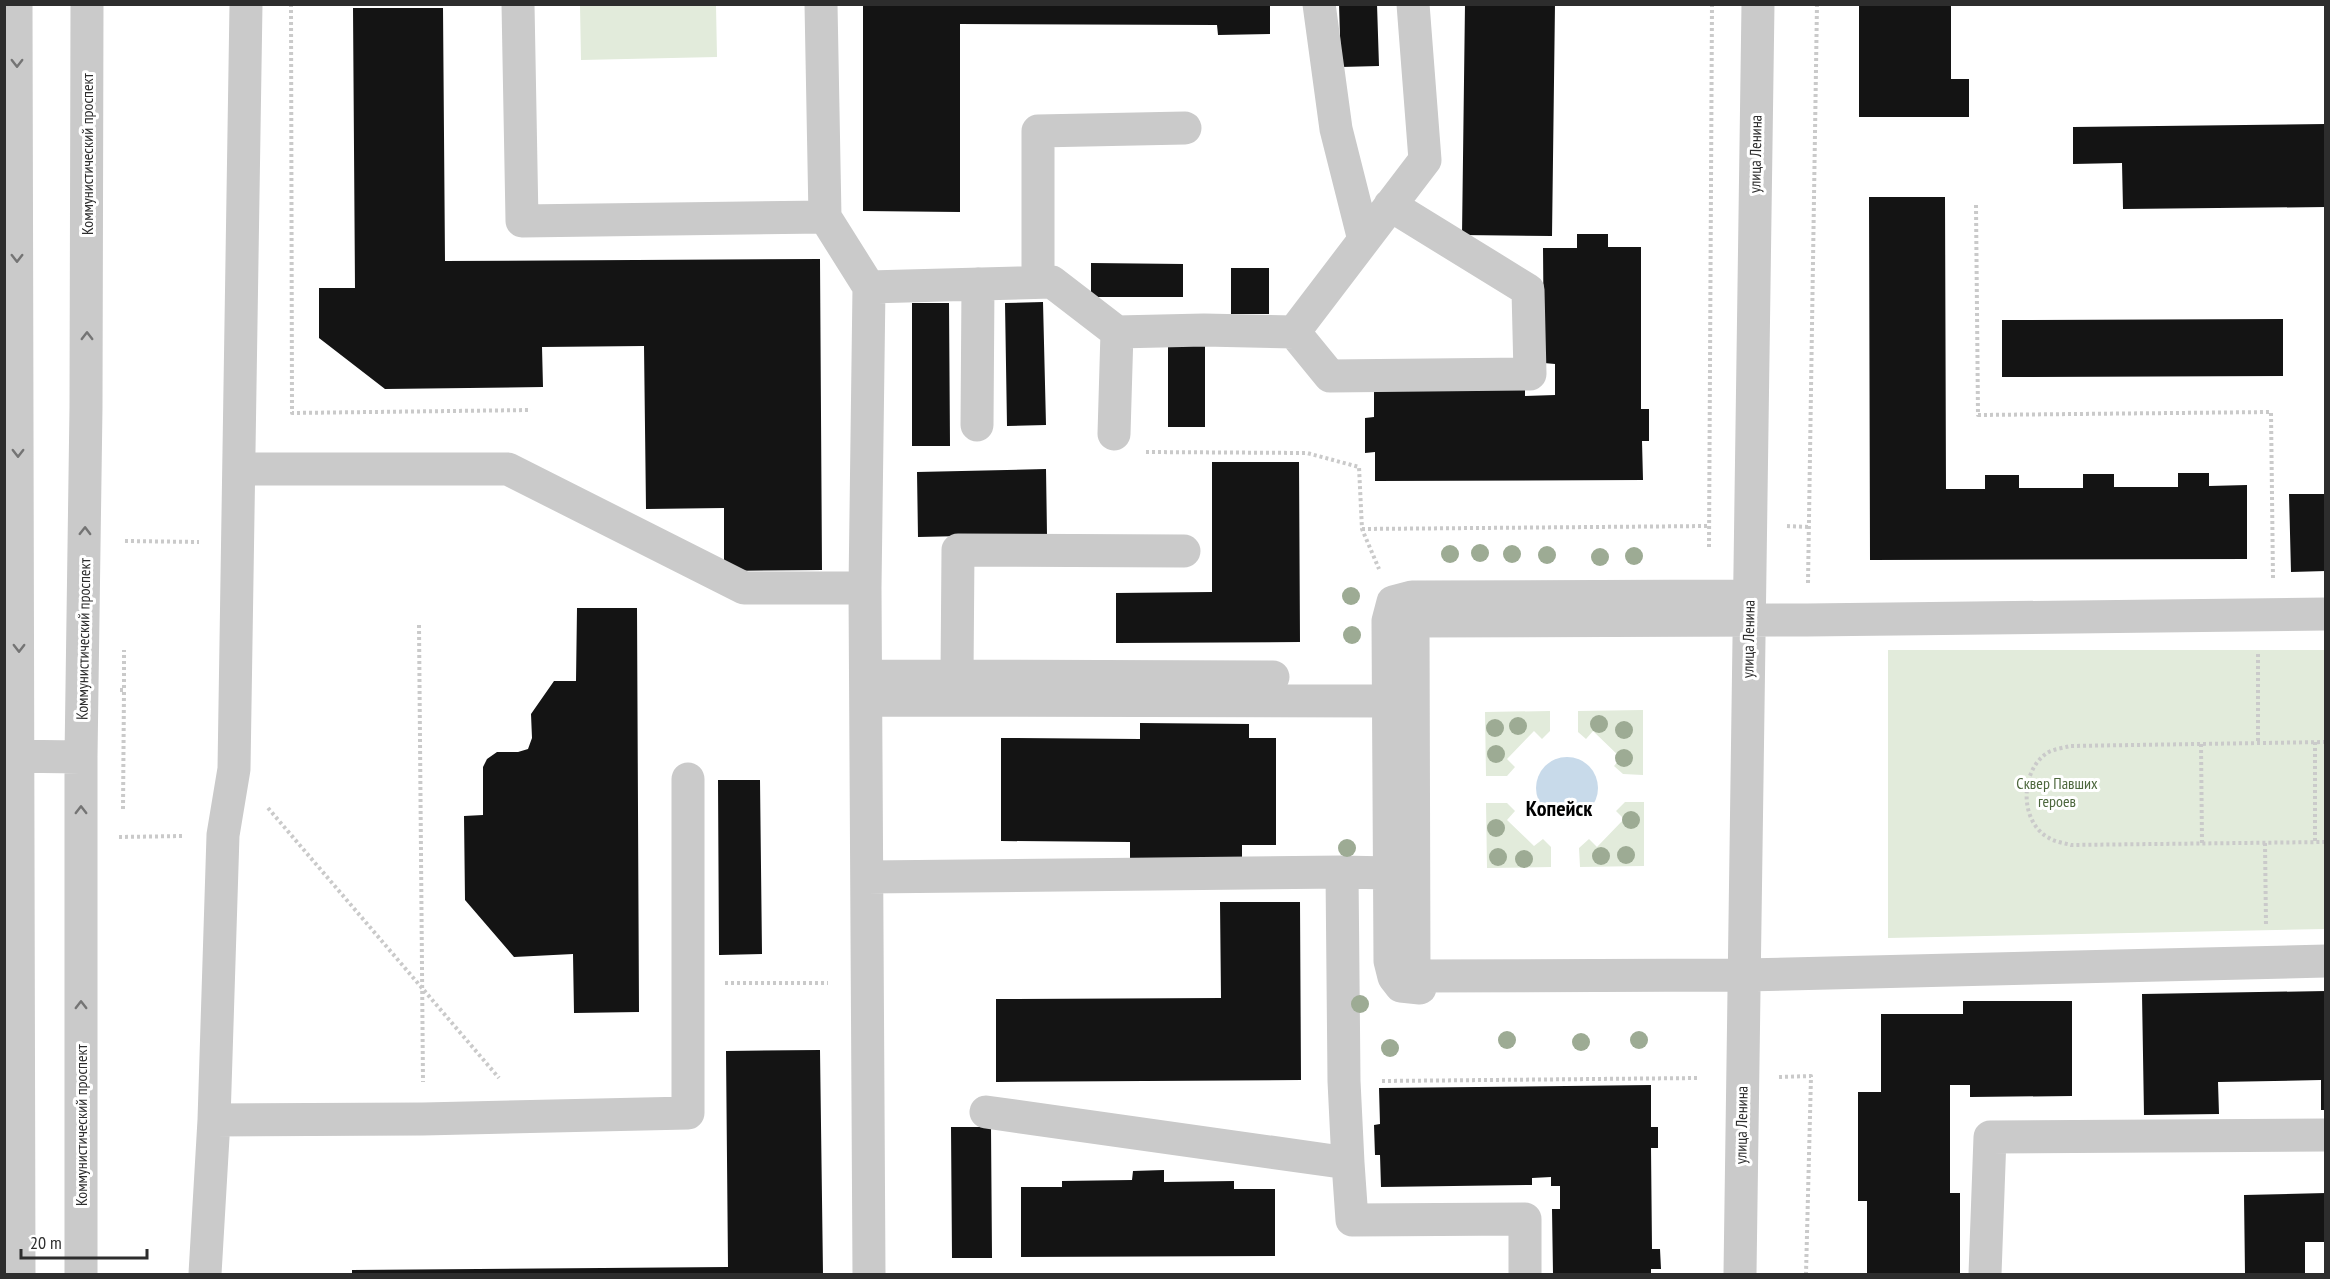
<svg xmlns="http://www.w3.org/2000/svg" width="2330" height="1279" viewBox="0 0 2330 1279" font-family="'PT Sans Narrow',sans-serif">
	<rect width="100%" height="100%" fill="#fff"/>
	<path fill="#e2ebdb" d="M580,5H716L717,57L581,60Z
		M1888,650H2325V929L1888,938Z
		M1643,710V775L1623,774L1614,766L1621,758L1593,731L1586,739L1578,732V711Z
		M1550,711V731L1542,739L1534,731L1507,759L1515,767L1507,776H1486L1485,712Z
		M1625,802H1644V866L1580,867L1579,848L1589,839L1597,847L1624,819L1616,811Z
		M1486,803H1507L1515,811L1507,820L1534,846L1543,839L1551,847V867L1487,868Z"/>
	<path fill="#c8daea" d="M1536 788a31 31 0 1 1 62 0a31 31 0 1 1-62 0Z"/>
	<path fill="#141414" d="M863,4H1270V34L1218,35L1217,25L960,24V212L863,211Z
		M1339,4H1377L1379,66L1341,67Z
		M1465,4H1555L1552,236L1462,235Z
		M1859,4H1951V79H1969V117H1859Z
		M353,8H443L445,261L820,259L822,570L724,571V508L646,509L644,346L542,347L543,387L385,389L319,338V288H355Z
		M2326,124V207L2123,209L2122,163L2073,164V127Z
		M1869,197H1945L1946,489H1985V475H2019V488H2083V474H2114V487H2178V473H2209V486L2247,485V559L1870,560Z
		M1577,234H1608V247H1641V409H1649V441H1642L1643,480L1375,481V452L1365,453V418L1374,417V385L1525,384V396L1555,395V364L1544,363L1543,248H1577Z
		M1091,263L1183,264V297H1091Z
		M1231,268H1269V314H1231Z
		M1043,302L1046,425L1007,426L1005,303Z
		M912,303H949L950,446H912Z
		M2283,319V376L2002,377V320Z
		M1205,341V427H1168V342Z
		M1212,462H1299L1300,642L1116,643V593L1212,592Z
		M1046,469L1047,534L918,537L917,472Z
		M2289,494H2326V571L2291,572Z
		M577,608H637L639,1012L574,1013L573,954L514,957L465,900L464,816L483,815V767L487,759L497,752H518L528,749L532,738L531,714L554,681H576Z
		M1140,723L1249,724V738H1276V845H1242V859L1130,858V842L1001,841V738L1140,739Z
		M718,780H760L762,954L719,955Z
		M1220,902H1300L1301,1080L996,1082V999L1221,998Z
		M2326,991V1110H2321V1080L2218,1082L2219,1114L2144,1115L2142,994Z
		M1963,1001H2072V1096L1970,1097V1085H1950V1193H1960V1274H1867V1201H1858V1092H1881V1014H1963Z
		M820,1050L823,1274H352V1270L728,1267L726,1051Z
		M1651,1085V1127H1658V1148H1651L1652,1249H1660L1661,1269H1651V1274H1553L1552,1209H1560V1186H1551V1177L1532,1178V1185L1381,1187L1380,1155H1375L1374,1125L1380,1124L1379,1088Z
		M951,1127H991L992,1258H952Z
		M1164,1170V1182L1234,1181V1189H1275V1256L1021,1257V1187H1062V1181L1132,1180L1133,1171Z
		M2326,1193V1242H2305V1274H2245L2244,1195Z"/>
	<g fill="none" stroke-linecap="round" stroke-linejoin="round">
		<path stroke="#cacaca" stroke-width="4" stroke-dasharray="3 3" stroke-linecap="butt" d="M291,4L292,413L531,410
			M1976,205L1978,415L2271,412L2273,578
			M1146,452L1307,453L1359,467L1362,529L1379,569
			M1787,526L1809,527
			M1362,529L1709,526
			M125,541L199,542
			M1709,547L1712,4
			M1808,583L1817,4
			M419,625L423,1082
			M2258,654V743
			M120,690H124V650
			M2315,742V842
			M2326,742L2070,746C2063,748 2053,749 2047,753C2020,771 2019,822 2049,838C2055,842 2064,843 2071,845L2326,842
			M2201,744L2202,843
			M268,808L499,1078
			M123,809L124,690
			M119,837L184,836
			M2265,843L2266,925
			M725,983H828
			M1779,1077L1811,1076L1806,1274
			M1382,1081L1699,1078"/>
		<path stroke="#cacaca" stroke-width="33" d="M16,4L19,1274
			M518,4L522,221L825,217
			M1319,4L1336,129L1364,240
			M1038,282V131L1185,128
			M869,287L1052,282L1117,332L1114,434
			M1117,332L1204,330L1294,332L1425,160L1413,4
			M1294,332L1330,376L1530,374L1528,290L1390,205
			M977,425L978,284
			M240,469H508L744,588H865L869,287L825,217L821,4
			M865,588L869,1274
			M2326,614L1807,620L1413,621L1414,976L1744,975L2326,961
			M867,676L1273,677
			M957,676L958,550L1184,551
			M867,700L1389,701
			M4,756L81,757
			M867,877L1342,872
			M1420,988L1401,986L1394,977L1390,961L1388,621L1393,602L1412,597L1749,596
			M986,1112L1348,1163L1352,1220L1525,1219V1274
			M214,1120L423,1119L688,1113V779
			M1348,1163L1344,1081L1342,872L1390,873
			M81,1274V757L86,407L87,4
			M205,1274L214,1120L223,835L234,769L246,4
			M1740,1274L1758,4
			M1985,1274L1990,1137L2326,1135"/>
	</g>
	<g fill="#9dab94">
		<circle cx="1480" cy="553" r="9"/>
		<circle cx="1450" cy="554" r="9"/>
		<circle cx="1512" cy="554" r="9"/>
		<circle cx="1547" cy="555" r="9"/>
		<circle cx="1634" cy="556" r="9"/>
		<circle cx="1600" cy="557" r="9"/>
		<circle cx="1351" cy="596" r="9"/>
		<circle cx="1352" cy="635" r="9"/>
		<circle cx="1599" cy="724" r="9"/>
		<circle cx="1518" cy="726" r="9"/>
		<circle cx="1495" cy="728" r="9"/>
		<circle cx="1624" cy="730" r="9"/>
		<circle cx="1496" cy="754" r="9"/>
		<circle cx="1624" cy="758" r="9"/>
		<circle cx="1631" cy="820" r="9"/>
		<circle cx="1496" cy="828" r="9"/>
		<circle cx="1347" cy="848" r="9"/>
		<circle cx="1626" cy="855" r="9"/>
		<circle cx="1601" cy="856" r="9"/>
		<circle cx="1498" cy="857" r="9"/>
		<circle cx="1524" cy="859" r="9"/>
		<circle cx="1360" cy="1004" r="9"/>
		<circle cx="1507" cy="1040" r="9"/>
		<circle cx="1639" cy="1040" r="9"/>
		<circle cx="1581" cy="1042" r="9"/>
		<circle cx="1390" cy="1048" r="9"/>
	</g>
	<defs><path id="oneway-chevron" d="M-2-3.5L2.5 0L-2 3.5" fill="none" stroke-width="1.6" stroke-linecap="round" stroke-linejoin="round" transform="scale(1.5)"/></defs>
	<g stroke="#747474">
		<use href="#oneway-chevron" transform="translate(17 63) rotate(90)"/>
		<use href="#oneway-chevron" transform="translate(17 258) rotate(90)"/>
		<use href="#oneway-chevron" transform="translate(87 336) rotate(-90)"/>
		<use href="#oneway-chevron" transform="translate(18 453) rotate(90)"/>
		<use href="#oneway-chevron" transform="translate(85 531) rotate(-89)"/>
		<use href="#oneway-chevron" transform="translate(19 648) rotate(90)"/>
		<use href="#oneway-chevron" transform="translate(81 810) rotate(-90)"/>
		<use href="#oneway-chevron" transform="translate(81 1005) rotate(-90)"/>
	</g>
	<g text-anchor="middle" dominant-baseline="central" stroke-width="6" stroke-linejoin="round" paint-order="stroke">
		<g font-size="16" fill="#2d2d2d" stroke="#fff">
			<text transform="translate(87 154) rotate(-90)">Коммунистический проспект</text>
			<text transform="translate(1755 154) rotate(-89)">улица Ленина</text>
			<text transform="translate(83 639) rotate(-89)">Коммунистический проспект</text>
			<text transform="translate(1748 639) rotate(-89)">улица Ленина</text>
			<text transform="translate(81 1125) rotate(-90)">Коммунистический проспект</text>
			<text transform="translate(1741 1125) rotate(-89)">улица Ленина</text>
		</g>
		<g font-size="16" fill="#4d673d" stroke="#fff">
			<text x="2057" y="783">Сквер Павших<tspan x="2057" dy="18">героев</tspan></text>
		</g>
		<g font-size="22" font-weight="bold" fill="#000" stroke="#fff">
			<text x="1559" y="808">Копейск</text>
		</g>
	</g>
	<rect width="2330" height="1279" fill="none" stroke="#2d2d2d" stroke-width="12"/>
	<path d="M21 1249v9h126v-9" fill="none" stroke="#2d2d2d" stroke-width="3"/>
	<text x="30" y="1249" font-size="18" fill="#2d2d2d" stroke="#ffffff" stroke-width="4.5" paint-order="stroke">20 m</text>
</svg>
